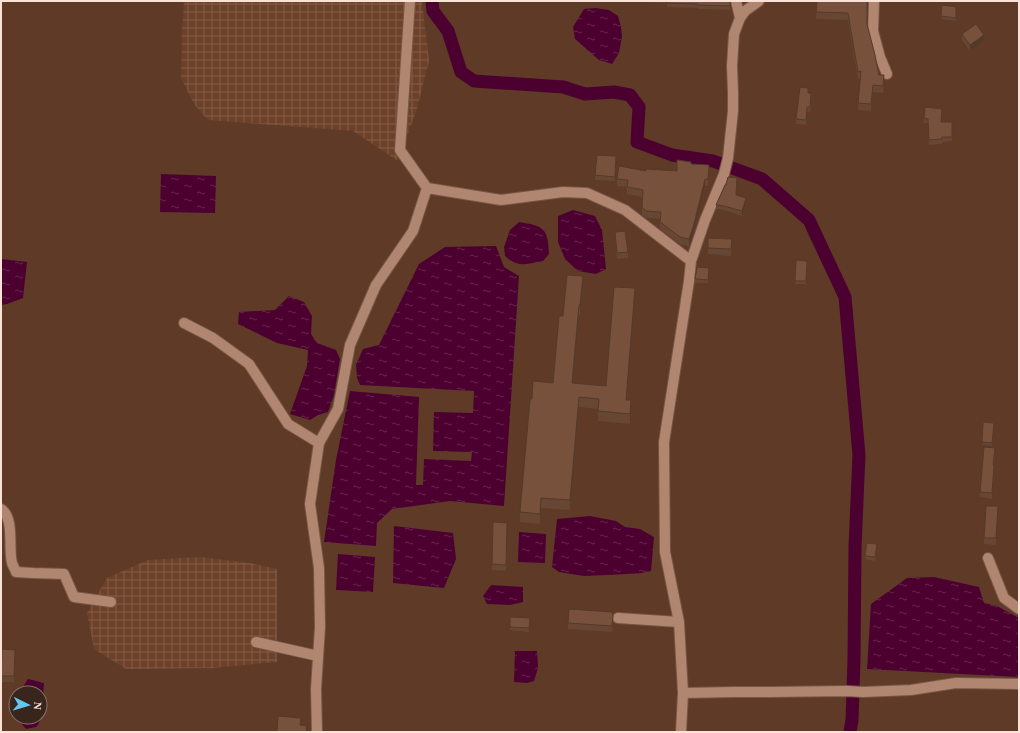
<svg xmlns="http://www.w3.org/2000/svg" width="1020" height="733" viewBox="0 0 1020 733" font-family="'Times New Roman',serif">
	<defs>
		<pattern id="industrial-grid" width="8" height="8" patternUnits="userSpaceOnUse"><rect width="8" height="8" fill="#6d4129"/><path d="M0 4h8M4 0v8" fill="none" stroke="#835c47"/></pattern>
		<pattern id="water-ripples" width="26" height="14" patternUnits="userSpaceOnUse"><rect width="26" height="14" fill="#4c0030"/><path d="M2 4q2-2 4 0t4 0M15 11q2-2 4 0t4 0" fill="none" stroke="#67254d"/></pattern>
	</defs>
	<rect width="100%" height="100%" fill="#5f3a26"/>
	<path fill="url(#industrial-grid)" d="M184,1H422L429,61L417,109L398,161L353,131L208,120L194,104L181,78L182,32Z
		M200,557L250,563L277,569V662L212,668L126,669L94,649L87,613L107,578L148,560Z"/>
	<path fill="url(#water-ripples)" d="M595,8L609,10L618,16L621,27L622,37L619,53L612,64L599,60L575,39L573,27L584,9Z
		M161,174L216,176L215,213L160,212Z
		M573,210L595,216L602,230L606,269L596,274L578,271L565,259L558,242V216Z
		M519,222C543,226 548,227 549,254L543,261C528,264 517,268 505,256L504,247L510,230Z
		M496,246L504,267L519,276L504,506L450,501L392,509L377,523L376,546L324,542L336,460L350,391L419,397L416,485H423L424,459L471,461L472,452L433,451L434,412L473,413L474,391L360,385L357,378L356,365L363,349L379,345L419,264L445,247Z
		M1,259L27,262L23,298L7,304L1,305Z
		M289,296L304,302L312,316L311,334L317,343L336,350L340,359L334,395L328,412L318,415L310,420L290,414L307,366L308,350L277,343L238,324L239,312L275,310Z
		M590,516L616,521L625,527L640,529L654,537L651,571L642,573L627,574L584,576L559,572L552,567L557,519Z
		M394,526L453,533L456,559L444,588L393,583Z
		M519,532L546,534L545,563L518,562Z
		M338,554L375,557L373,592L336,590Z
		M934,577L979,587L984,603L997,606L1019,618V677L867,669L871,604L907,578Z
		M491,585L523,587V602L510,605L487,604L483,596Z
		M515,651H537L538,668L534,681L527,683L514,682Z
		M28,679L44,683C43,693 44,721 36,727C33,728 29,728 26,729L21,723L20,717H40V693H19Z"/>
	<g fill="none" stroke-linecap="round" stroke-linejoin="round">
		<path stroke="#4c0030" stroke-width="13" d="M432,1L433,11L448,31L461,72L474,81L563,87L585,94L614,92L630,95L639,107L637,142L672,155L713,161L762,179L809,220L845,297L859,455L855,547L854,660L852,720L850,732"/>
		<g stroke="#765645" stroke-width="12">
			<path id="minor" d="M410,1L400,150L427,188
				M736,1L740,18
				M759,1L745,11L740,18L734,34L732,66L733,92V111L728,158L724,174L705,220L691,261L689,281L664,442L665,552L679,622L683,693L734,692H770L847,691L863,692L911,690L956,683L1019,684
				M874,1L873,31L880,57L887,74
				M184,323L213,338L249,364L288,424L319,443L338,409L350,345L376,285L413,231L427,188L501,200L563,192L587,193L625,210L691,261
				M1,509C15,518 8,549 12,563C13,566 15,569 16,572L33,573L64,574L74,597L111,602
				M988,558L1004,598L1019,609
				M618,618L679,622
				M256,642L318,656
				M317,732L316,689L320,627L319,568L310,504L319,443
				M681,732L683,693"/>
		</g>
		<use href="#minor" stroke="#b18670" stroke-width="10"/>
	</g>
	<path fill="#674634" d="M649,1H730V10L698,9V8L667,7V3L649,2Z
		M817,1H868L867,25L879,75L884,82L883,93L873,92L871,111L858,110L860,79H858L848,20L816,19Z
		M956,10V21L941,19V16Z
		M962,34L984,41L970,51L962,40Z
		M808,93L811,98L810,112H807L806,125L796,124V119Z
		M942,113L941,122H952V141L942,142V144L929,145L928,123H924V118Z
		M616,156L615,181L595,180V175Z
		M691,164L709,172L708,186H705L693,235L689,246L680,244L660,229V219L646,218L642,215V197L627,194V187L617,186V179L677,171Z
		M737,183L736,195L746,203L742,216L724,210L716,209V205Z
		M615,232L628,252V258L617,259L615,238Z
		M732,245L731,256L708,254V248Z
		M796,260L807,261L806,284H795Z
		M709,268L708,283H695V279Z
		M583,286L580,315H579L573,384L606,386L635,298L627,400L631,410L630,424L598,421V409L579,407L570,510L541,508L540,524L520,522V512L532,399L553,383Z
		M983,422L994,426L992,446L982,445Z
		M995,453L994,465V470L992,499L980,497V492Z
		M998,513L996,545L984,544V538Z
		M493,522L507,523L506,571L492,570Z
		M877,548L875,561L865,559V556Z
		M510,617L530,618L529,632L510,630Z
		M613,622L612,632L568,629V623Z
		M15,650L14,682H1V672Z"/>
	<path fill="#54392a" d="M984,35V41L970,51V45Z
		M873,85V92L871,111V104Z
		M705,179V186L693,235L689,246V239Z
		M746,198V203L742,216V211Z
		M583,276V286L580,315V305Z
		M635,288V298L626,410V400Z
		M579,305V315L572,393V383Z
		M579,397V407L570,510V500Z
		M631,400V410L630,424V414Z
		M994,465V470L992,499V493Z
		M541,498V508L540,524V514Z
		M998,506V513L996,545V538Z"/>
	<path fill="#78513c" stroke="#54392a" d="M667,1H730V6L698,5V4L667,3Z
		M817,1H867V24L875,55L879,75H884L883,86L873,85L871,104L858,103L861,71L858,72L848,13L816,12Z
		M942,5L956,7V18L941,16Z
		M976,24L984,35L970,45L962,34Z
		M800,87L808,88V93H811L810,107H807L806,120L796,119Z
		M925,107L942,109L941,122H952V137H942V139L929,140L928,119L924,118Z
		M597,155L616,156L615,177L595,175Z
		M677,160L691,162V164L709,165L708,179H705L693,228L689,239L680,237L660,222L661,212L646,211L642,207L643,190L627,187L628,180L617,179L619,166L646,171V169L677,171Z
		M728,177L737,178L736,195L746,198L742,211L724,206L716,205L725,185H726Z
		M625,231L628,252L617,253L615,232Z
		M708,238L732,239L731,249L708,248Z
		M796,260L807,261L806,281H795Z
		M697,267L709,268L708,280L695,279Z
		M567,275L583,276L580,305H579L572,383L606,386L614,287L635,288L626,400H631L630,414L598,411L599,399L579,397L570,500L541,498L540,514L520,512L530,399H532L533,381L553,383L559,316H563Z
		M983,422L994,423L992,443L982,442Z
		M984,447L995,448L993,465H994L992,493L980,492Z
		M986,506H998L996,538H984Z
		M493,522L507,523L506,565L492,564Z
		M867,543L877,544L875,557L865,556Z
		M569,609L612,612L613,616L612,626L568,623Z
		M510,617L530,618L529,628L510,627Z
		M2,649L15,650L14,676H1Z
		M278,716L301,718L300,725L307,726L306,732H277Z"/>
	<rect width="1020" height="733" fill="none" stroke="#fae2d6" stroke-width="4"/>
	<g transform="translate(28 705) rotate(95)"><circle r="19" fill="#38261d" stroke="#867167"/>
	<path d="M0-3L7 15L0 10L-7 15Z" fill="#65c5ee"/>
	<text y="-6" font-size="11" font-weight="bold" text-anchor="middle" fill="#fae2d6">N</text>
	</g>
</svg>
